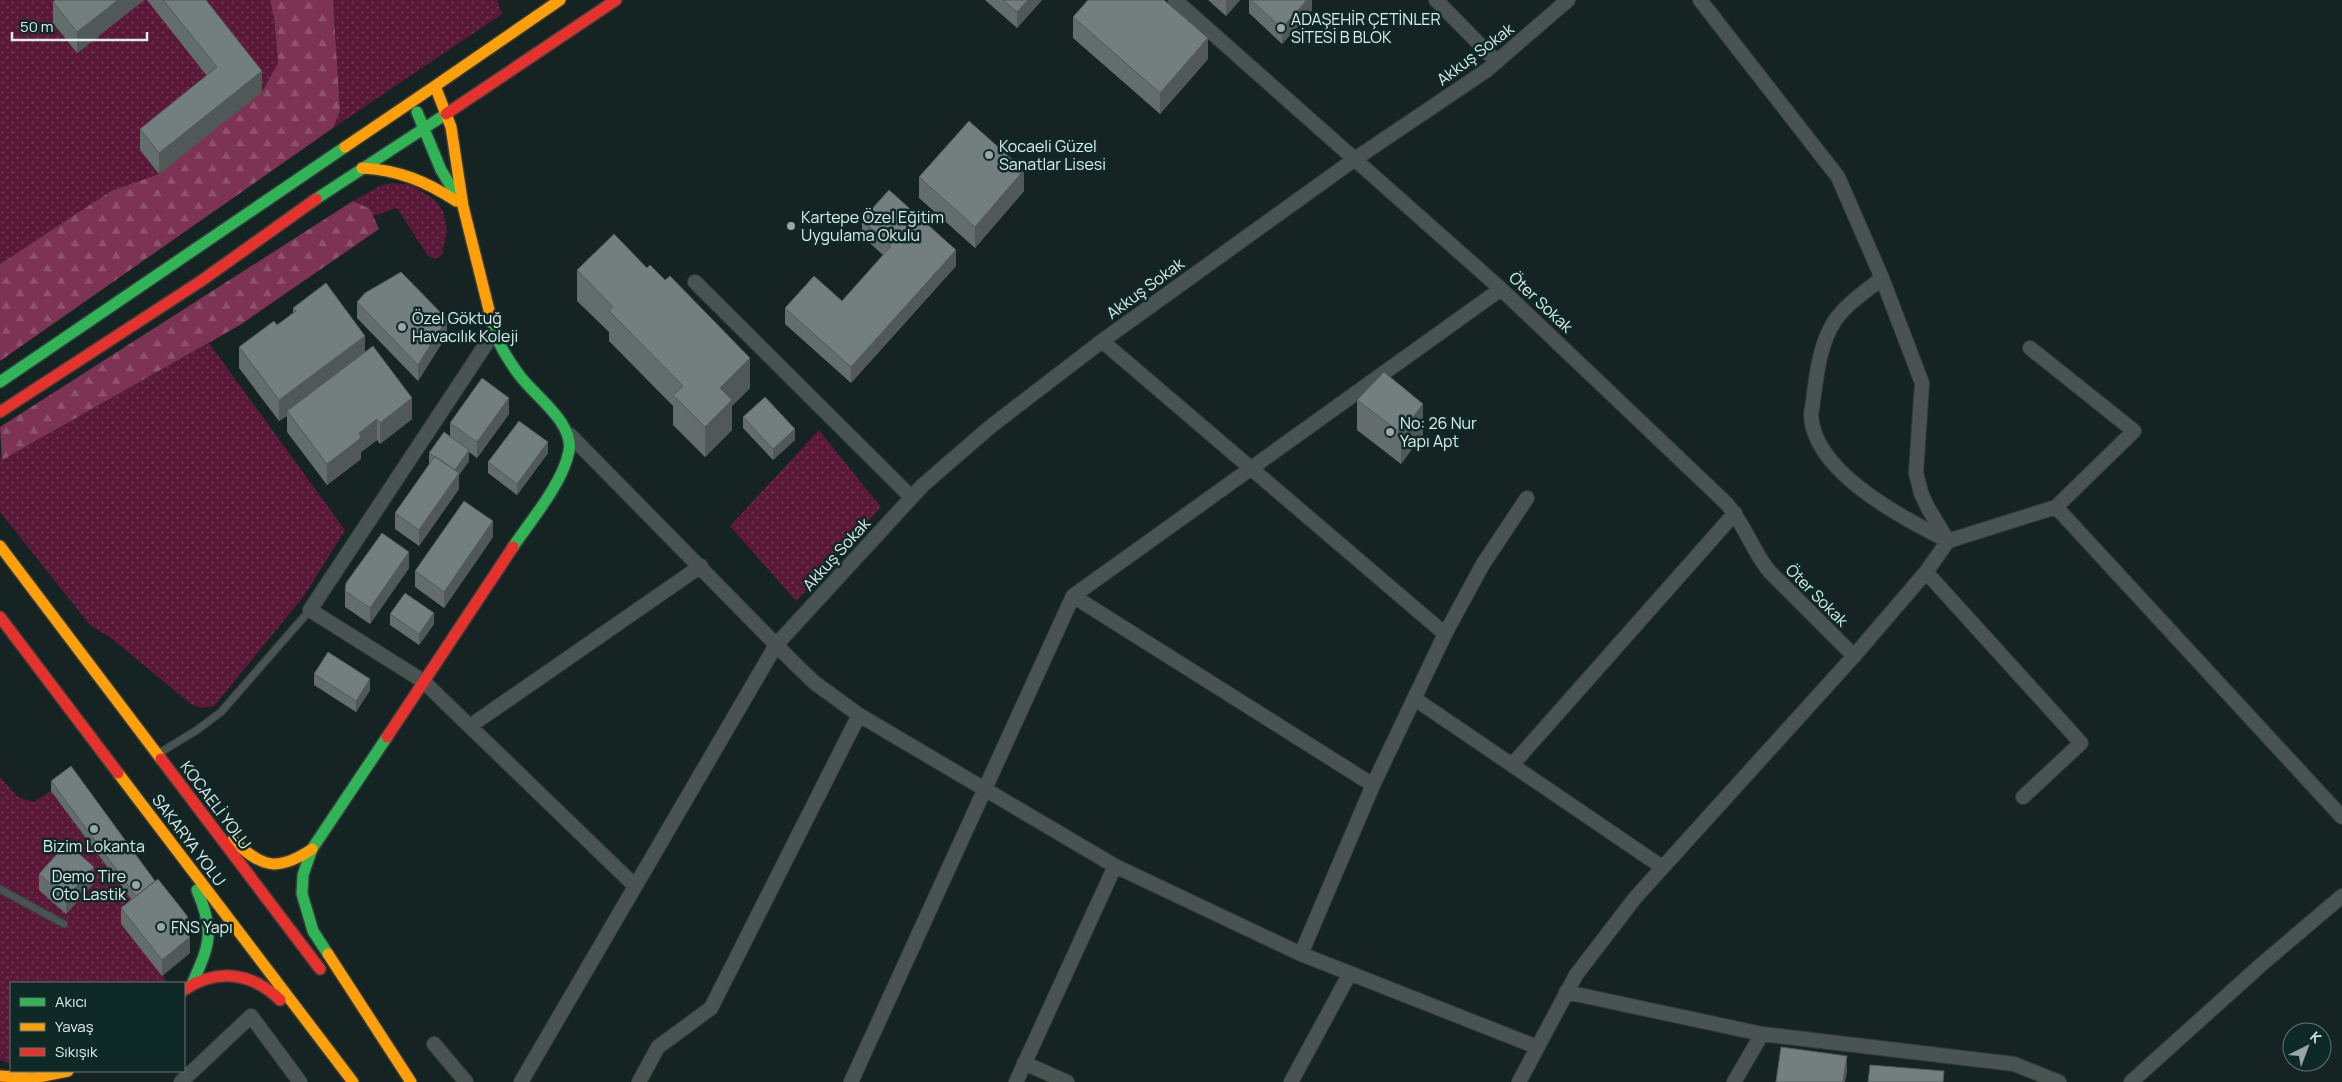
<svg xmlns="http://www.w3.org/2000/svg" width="2342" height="1082" viewBox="0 0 2342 1082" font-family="Manrope,sans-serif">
	<defs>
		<pattern id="grass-dots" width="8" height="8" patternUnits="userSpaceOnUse" patternTransform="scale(1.25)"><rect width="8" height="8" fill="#5b1938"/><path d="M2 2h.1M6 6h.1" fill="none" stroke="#723b55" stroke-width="1.8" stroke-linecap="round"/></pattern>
		<pattern id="forest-firs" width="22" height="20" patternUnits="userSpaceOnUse" patternTransform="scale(1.25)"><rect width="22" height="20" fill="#7d3454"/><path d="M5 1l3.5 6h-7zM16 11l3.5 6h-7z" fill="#8f526d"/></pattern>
	</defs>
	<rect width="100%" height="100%" fill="#152322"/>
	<path fill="url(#grass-dots)" d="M0,0H270L274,17L278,63L262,92L159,174L111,191L0,264Z
		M333,0H497L502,14L333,128L340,111Z
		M393,183L412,185L435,200L443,211L447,230L442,255L435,259L428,256L397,208L373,216L370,209L353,201L382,185Z
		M209,343L345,530L304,596L214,706L201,708L191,704L111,638L90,625L0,512V454L2,460Z
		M819,430L881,507L796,601L730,526Z
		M0,777L18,797L33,802L51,791L139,909L166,983H11V1064L0,1060Z"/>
	<path fill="url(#forest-firs)" d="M270,0H333L340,111L333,128L0,361V264L111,191L159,174L262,92L278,63L274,17Z
		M353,201L370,209L379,229L240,325L2,460L0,427Z"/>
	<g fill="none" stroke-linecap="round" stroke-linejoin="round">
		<g stroke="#333d3c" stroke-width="9">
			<path id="lane" d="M161,752L197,730L221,712L310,610
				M0,889L64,924"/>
		</g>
		<g stroke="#333d3c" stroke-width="16">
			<path id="street" d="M1175,0L1501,289L1726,503C1745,524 1752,551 1770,572L1854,656
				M1436,0L1497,62
				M1700,0L1838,177L1882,278L1922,383L1916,473L1921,493L1928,508L1948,541
				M1882,278C1866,291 1845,305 1834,322C1817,349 1816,385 1811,415C1814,473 1902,517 1948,541
				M695,282L911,497
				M494,332L310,610L423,681L634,885
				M1102,341L1445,634
				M2030,348L2134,431L2056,507
				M570,435L796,665L815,683L859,715L1115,866L1301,954L1537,1047
				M1926,572L2081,743L2023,797
				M1073,596L1373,785
				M1415,699L1662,867
				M470,726L701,566
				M1512,765L1735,513
				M1301,954L1373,785L1445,634L1483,564L1527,498
				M1566,992L1762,1034
				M434,1044L466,1082
				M1024,1063L1067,1082
				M181,1082L251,1016L300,1082
				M521,1082L776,645L923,485L990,427L1102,341L1355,159L1487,70L1568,0
				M639,1082L658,1047L711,1008L859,715
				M851,1082L1073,596L1501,289
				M1016,1082L1115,866
				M1291,1082L1349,975
				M1519,1082L1576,975L1635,898L1854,656L1926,572L1948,541L2056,507L2342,817
				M1734,1082L1762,1034L2014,1064L2059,1082
				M2131,1082L2262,964L2342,896"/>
		</g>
		<g stroke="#333d3c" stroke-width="14">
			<path id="fast" d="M417,112L441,170L458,198
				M316,199L446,114
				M492,322C496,342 508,360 520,376C536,397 574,423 569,451C563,483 531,520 513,547
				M0,382L345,147
				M328,954L313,931L302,894L303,875L312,849L387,737
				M192,984C210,944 215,932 197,890"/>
		</g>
		<g stroke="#333d3c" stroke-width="14">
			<path id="slow" d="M435,86L560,0
				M345,147L435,86L451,127L463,206L492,322
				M362,168C398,170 426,181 456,201
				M0,546L161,759
				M118,773L353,1082
				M233,840C262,868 278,872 312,849
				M328,954L411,1082
				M0,1076L34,1078L68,1071"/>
		</g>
		<g stroke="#333d3c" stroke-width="14">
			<path id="jam" d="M446,114L616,0
				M0,412L201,281L316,199
				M0,617L118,773
				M387,737L513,547
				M161,759L320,969
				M184,990C217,968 252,972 280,1000"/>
		</g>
		<use href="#lane" stroke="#495352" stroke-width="7"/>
		<use href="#street" stroke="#495352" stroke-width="14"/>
		<use href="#fast" stroke="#30b455" stroke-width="11"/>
		<use href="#slow" stroke="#ff9f0a" stroke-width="11"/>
		<use href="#jam" stroke="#e5322d" stroke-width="11"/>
	</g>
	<path fill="#636d6c" d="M55,0H144L77,53L53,23V2Z
		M147,0H206L262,92L159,174L140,150V129L207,76Z
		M985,0H1042L1017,28Z
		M1208,0H1240L1226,16Z
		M1249,0H1312V10L1282,44L1249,13Z
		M1073,17L1208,59L1160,114L1073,38Z
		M919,177L1024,191L975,248L919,198Z
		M862,220L956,266L851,383L785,324V308L842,301L883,255L862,236Z
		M577,270L750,388L732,406V430L705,457L673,425V406L609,341V332L577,301Z
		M357,302L447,335L418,381L357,318Z
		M293,308L365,351L412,419L380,444L377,440L361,452V459L327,485L287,432V416L279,421L239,368V347L277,325L293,313Z
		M1357,400L1423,434L1401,464L1357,430Z
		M509,414L477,458L469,452V461L459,475V489L419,546L395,529V513L430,464H429V453L450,437V423Z
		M743,417L795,440L773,460L743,428Z
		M548,453L517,495L488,473V462Z
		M493,537L444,608L415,587V571Z
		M409,568L370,624L345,607V591Z
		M390,614L434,624L419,645L390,625Z
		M314,674L370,690L356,712L314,685Z
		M51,781L188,933L190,953L162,976L121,924V908L131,899L51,791Z
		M39,874L94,883L66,914L39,890Z"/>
	<path fill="#505958" d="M118,0H144L77,53V32Z
		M1028,0H1042L1017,28V12Z
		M1226,0H1240L1226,16Z
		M1307,0H1312V10L1282,44V28Z
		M1208,38V59L1160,114V93Z
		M262,71V92L159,174V153Z
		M1024,170V191L975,248V227Z
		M956,250V266L851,383V367Z
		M447,319V335L418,381V365Z
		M365,336V357L287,411V416L279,421V400Z
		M750,358V388L732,406V430L705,457V427L720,388Z
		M412,398V419L380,444V423Z
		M509,398V414L477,458V442Z
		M1423,404V434L1401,464V433Z
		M377,419V440L361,452V459L327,485V464L359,433Z
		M795,429V440L773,460V449Z
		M548,442V453L517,495V484Z
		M469,450V461L459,475V489L419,546V530L455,471Z
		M493,521V537L444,608V592Z
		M409,552V568L370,624V608Z
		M434,613V624L419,645V634Z
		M370,679V690L356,712V701Z
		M94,867V883L66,914V898Z
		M188,917V933L180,940V924Z
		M190,937V953L162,976V960Z
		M1847,1056V1072L1845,1082H1843Z"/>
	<path fill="#737f7e" stroke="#505958" d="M55,0H118L77,32L53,2Z
		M163,0H206L262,71L159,153L140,129L217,67Z
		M1003,0H1028L1017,12Z
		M1088,0H1164L1208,38L1160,93L1073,17Z
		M1251,0H1307L1282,28Z
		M969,121L1024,170L975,227L919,177Z
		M889,190L956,250L851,367L785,308L814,276L842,301L891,246L862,220Z
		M614,234L647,268L650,265L665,280L670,276L750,358L720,388L732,400L705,427L673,395L683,386L609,311L613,307L577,270Z
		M401,272L447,319L418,365L357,302L365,293Z
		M326,283L365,336L279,400L239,347L274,321L277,325L296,311L293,308Z
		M373,346L412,398L380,423L377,419L359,433L361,438L327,464L287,411Z
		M1384,372L1423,404L1401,433L1357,400Z
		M482,378L509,398L477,442L450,423Z
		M765,397L795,429L773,449L743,417Z
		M519,421L548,442L517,484L488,462Z
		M444,432L469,450L455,470L429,453Z
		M435,456L459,473L419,530L395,513Z
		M464,501L493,521L444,592L415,571Z
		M382,533L409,552L370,608L345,591L346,583Z
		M405,593L434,613L419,634L390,614Z
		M328,652L370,679L356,701L314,674Z
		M71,766L155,881L136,896L51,781Z
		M67,843L94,867L66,898L39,874Z
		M158,879L188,917L180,924L190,937L162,960L121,908Z
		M1781,1047L1847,1056L1843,1082H1776Z
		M1870,1065L1944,1071L1943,1082H1868Z"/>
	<g fill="#98a6a5" stroke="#0f2927" stroke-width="2">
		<circle cx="1281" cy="28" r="5"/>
		<circle cx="989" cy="155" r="5"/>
		<circle cx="791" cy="226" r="5"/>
		<circle cx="402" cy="327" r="5"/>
		<circle cx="1390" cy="432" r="5"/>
		<circle cx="94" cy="829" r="5"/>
		<circle cx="136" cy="885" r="5"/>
		<circle cx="161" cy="927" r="5"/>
	</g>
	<g text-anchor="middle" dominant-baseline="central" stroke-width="5" stroke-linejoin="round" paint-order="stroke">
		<g font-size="16" fill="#deedeb" stroke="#0f2927" text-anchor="start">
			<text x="1291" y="19">ADAŞEHİR ÇETİNLER<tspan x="1291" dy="18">SİTESİ B BLOK</tspan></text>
			<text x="999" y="146">Kocaeli Güzel<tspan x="999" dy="18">Sanatlar Lisesi</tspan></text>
			<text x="801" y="217">Kartepe Özel Eğitim<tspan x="801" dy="18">Uygulama Okulu</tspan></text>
			<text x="412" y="318">Özel Göktuğ<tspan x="412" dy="18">Havacılık Koleji</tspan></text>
			<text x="1400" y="423">No: 26 Nur<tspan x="1400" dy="18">Yapı Apt</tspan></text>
			<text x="94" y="846" text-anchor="middle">Bizim Lokanta</text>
			<text x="126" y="876" text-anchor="end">Demo Tire<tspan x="126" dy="18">Oto Lastik</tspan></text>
			<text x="171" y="927">FNS Yapı</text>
		</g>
		<g font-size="16" fill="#deedeb" stroke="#0f2927">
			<text transform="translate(1475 54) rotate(-37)">Akkuş Sokak</text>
			<text transform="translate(1145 288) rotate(-36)">Akkuş Sokak</text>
			<text transform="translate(1541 302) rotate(43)">Öter Sokak</text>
			<text transform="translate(836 554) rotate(-48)">Akkuş Sokak</text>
			<text transform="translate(1817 595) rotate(45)">Öter Sokak</text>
			<text transform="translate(216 805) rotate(53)">KOCAELİ YOLU</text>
			<text transform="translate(189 840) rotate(53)">SAKARYA YOLU</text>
		</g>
	</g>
	<rect x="10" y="982" width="175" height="90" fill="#0f2927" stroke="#627775"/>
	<rect x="20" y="998" width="25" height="8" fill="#30b455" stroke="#627775"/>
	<text x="55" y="1007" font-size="15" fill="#deedeb">Akıcı</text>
	<rect x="20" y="1023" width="25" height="8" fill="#ff9f0a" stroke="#627775"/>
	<text x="55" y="1032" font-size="15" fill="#deedeb">Yavaş</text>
	<rect x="20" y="1048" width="25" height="8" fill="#e5322d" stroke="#627775"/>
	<text x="55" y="1057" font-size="15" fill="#deedeb">Sıkışık</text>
	<g transform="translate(2307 1047) rotate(42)"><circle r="24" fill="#0f2927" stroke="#627775"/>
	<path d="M0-4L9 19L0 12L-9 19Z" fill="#98a6a5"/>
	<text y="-8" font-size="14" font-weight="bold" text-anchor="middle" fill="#deedeb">K</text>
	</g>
	<path d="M12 32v8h135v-8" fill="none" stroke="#deedeb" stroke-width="2.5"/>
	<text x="20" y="32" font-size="15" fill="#deedeb" stroke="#0f2927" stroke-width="4" paint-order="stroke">50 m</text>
</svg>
